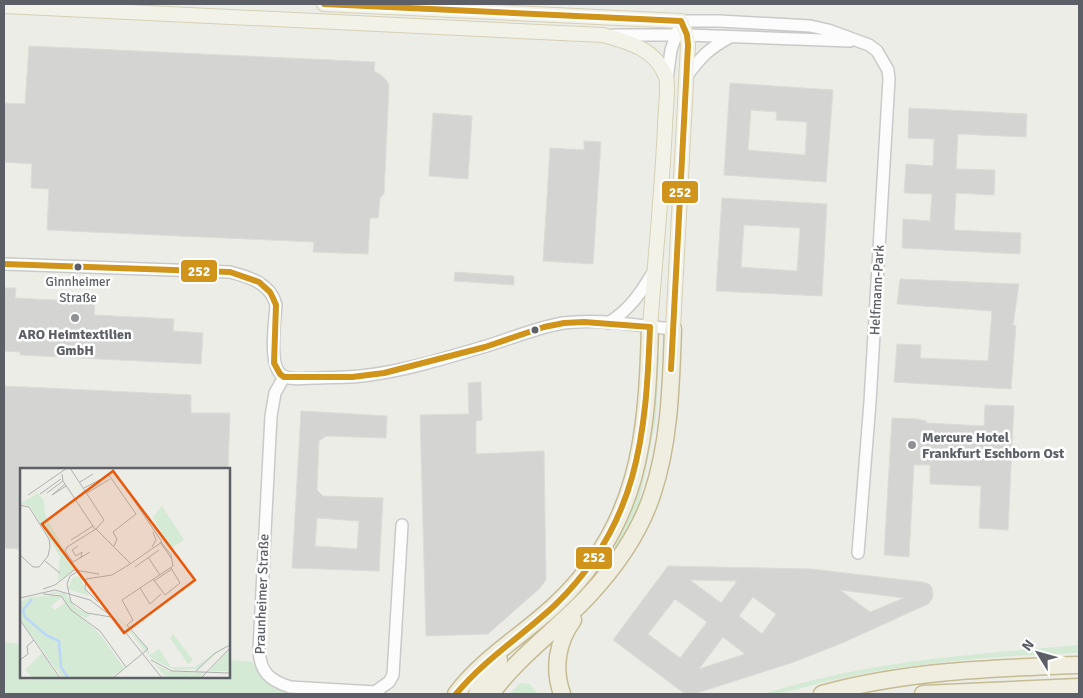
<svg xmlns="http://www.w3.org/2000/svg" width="1083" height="698" viewBox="0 0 1083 698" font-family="Signika,sans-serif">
	<rect width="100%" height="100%" fill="#edede8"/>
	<path fill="#d4ead5" d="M659,356L656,418L638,508L630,528L602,572L574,599C619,546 643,494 653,425C656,402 656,379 657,357Z
		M4,642L21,644V677H229V660L253,662C256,667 258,672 261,676C274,696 304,693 325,694H4Z
		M1079,645V653C1011,655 941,661 873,672C857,675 840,678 824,682C804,687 785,694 764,694C866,661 973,654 1079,645Z
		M520,683L530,684L538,694H509Z"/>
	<path fill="#d4d4d2" stroke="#dcdcd7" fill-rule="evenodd" d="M29,46L375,62L374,71L381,75L387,81L389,85L384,194L380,198L378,218H370L368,254L313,252L314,242L47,230L49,189L31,188L32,164L4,162V103L25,104Z
		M730,83L833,90L826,182L724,175ZM751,110L777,112L776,120L807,122L805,155L748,150Z
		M909,108L1027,114L1026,137L958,134L956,169L995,170L994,195L956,193L954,230L1021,233L1020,254L902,248L903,219L930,221L932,194L904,193L906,164L933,166L934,139L908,138Z
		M433,113L472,116L468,179L429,176Z
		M584,141L601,142L593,264L543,261L550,148L584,150Z
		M722,198L827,204L822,296L716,291ZM744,225L800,228L797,271L741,267Z
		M455,272L514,276V285L454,281Z
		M900,279L1019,284L1013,325L1016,326L1011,389L894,382L897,344L921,345L920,358L988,361L992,311L897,304Z
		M4,288H16L15,298L95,302L94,315L174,319L173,331L203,333L201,364L20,355V352L4,351Z
		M481,382L482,420L476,421V454L544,451L546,580L539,589L488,634L426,636L420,415L469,414L468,383Z
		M4,386L191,395V413H230L228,469H21V549L4,548Z
		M985,405L1014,406L1008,530L979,528L981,486L930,484V465H914L909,557L884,555L892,418L917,419L926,421V423L984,426Z
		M301,411L387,416L386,438L326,436L319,441L317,490L323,496L383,498L379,571L292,568ZM317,518L359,521L357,549L315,546Z
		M668,566L811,569L922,582L929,584L932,588L933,594L932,599L928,604L840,644L791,663L694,694H685L613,640ZM690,580L737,581L721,603ZM840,590L904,598L870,612ZM753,597L776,614L762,634L739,616ZM675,599L707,622L680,658L648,634ZM723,637L745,654L699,669Z"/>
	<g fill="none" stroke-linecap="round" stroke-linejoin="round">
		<g stroke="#c9cac8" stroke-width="14">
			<path id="minor" d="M614,35H687L850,41
				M686,77C701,57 708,49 730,37
				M667,79L671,50L681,21H719L810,26L828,30L869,45L877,51L888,70L889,79L870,402L858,553
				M4,264L230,272C250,277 271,284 276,305C275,321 268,366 282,375C290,381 306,378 316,378C333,377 351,378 369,375C407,370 446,358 483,347C510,339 535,328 563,323C599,318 637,326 673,329
				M608,323C630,310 642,291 655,269
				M284,377L275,393L271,416L259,649C260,672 269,680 290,687L375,692L389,682L393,675L402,525"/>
		</g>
		<g stroke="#d5d0b5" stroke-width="16">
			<path id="major" d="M324,4L681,21L687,35L688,45L673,329
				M4,6L603,35C629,42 656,49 666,77C669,85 665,116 665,126C662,193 655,260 650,327"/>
		</g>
		<g stroke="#c5bc94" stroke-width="19">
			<path id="highway" d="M456,694C482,659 523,635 555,605C640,526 647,436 650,327
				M477,694L489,674L499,660
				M491,694C518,656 559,628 590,594C616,566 640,531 652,495C670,442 671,384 673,329
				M562,694C553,669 557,642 573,620
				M822,694C905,671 993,668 1079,665
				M923,694L1079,687"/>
		</g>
		<use href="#minor" stroke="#fcfcfc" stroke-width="11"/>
		<use href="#major" stroke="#f3f2e8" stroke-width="14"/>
		<use href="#highway" stroke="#f0eee1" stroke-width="16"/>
		<g stroke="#fff" stroke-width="10">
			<path id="bus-1" d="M324,4L681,21L687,35L688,45L671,369
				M4,264L230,272L259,282L270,292L273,298L276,305L274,363L280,374L284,377H352L384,373L485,347L544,327L564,323L584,322L650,327C646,436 638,525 555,605C522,636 485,659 456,694"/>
		</g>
		<use href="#bus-1" stroke="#d0941a" stroke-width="6"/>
	</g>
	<g fill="#5c6066" stroke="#fff" stroke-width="2">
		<circle cx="78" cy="267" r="4.5"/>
		<circle cx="535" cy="330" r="4.5"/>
	</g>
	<g fill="#8f9194" stroke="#fff" stroke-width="2">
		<circle cx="75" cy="318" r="5"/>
		<circle cx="912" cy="445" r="5"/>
	</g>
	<g text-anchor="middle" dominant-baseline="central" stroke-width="5" stroke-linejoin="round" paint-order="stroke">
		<g font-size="13" fill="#5c6066" stroke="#fff">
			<text x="78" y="282">Ginnheimer<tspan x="78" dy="16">Straße</tspan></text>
		</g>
		<g font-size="14" fill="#5c6066" stroke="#fff">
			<text transform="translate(877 290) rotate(-87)">Helfmann-Park</text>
			<text transform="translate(262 594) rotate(-88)">Praunheimer Straße</text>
		</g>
		<g font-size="14" font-weight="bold" fill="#5c6066" stroke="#fff">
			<text x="75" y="334">ARO Heimtextilien<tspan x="75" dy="16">GmbH</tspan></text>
			<text x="922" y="437" text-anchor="start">Mercure Hotel<tspan x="922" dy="16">Frankfurt Eschborn Ost</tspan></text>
		</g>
	</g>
	<g transform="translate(20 468)">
		<rect width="210" height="210" fill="#edede8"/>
		<path d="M18,25L24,33L25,47L55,101L38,113L40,89L10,38L1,35ZM142,38L164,72L150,81L133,49ZM63,108L62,114L69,128L48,121L53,109ZM33,124L45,125L56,140L71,147L65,150L52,142L79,165L104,200L90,210H42L0,151V134L10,129L38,127L41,130L31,138L35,142L45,135L41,128L38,126H27ZM70,126L91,142L127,180L130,187L139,181L151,199H175L210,175L177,201L155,202L132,191L91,142ZM153,166L173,192L168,196L150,170ZM210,181V203H189ZM22,185L39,210H13L5,202ZM135,196L149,203L184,205L179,210H146Z" fill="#d4ead5"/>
		<path fill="none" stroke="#bbd7f8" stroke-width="2.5" d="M12,131L3,142L5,149L26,167L39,173L41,199L48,210"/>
		<path fill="none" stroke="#afb1b0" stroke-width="1" d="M50,0L84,52L76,61L47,79L45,83L53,94L70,84M92,0L142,74L110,96M42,6L43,13L75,61M60,14L73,6M64,20L89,7L116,46L93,64L97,71L94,78M27,25L43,13M67,25L90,11M20,26L41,11M8,27L47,0M32,27L45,16M32,27L46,18M0,37L9,39L29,71L30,78L28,88L19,99H13L0,87M76,61L110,95M51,72L73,58M140,74L151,90M58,78L52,82L56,88L62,84L61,90M132,79L136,72L133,64M128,89L140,107M25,93L40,105M115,99L139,82M57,104L50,108L47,116L51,134L67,145L91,149M133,111L145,127L160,115L151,100M134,113L152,101M120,120L130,136L141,126M23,121L35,117L54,102L79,106M23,126L41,128L51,142L80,163L106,199M0,130L35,122L70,132L94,150L142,210M78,134L65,121L66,111L92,107L110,96M0,152L40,210M0,192L8,186L7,178L14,172M131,192L152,203L210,205M176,203L195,185L210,177M93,210L128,181L107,157L113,152L102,132L153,98L151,87L141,74M181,210L210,180"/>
		<path fill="#e8590c" fill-opacity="0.15" stroke="#e8590c" stroke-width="2.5" d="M93,3L175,112L104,165L22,56Z"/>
		<rect width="210" height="210" fill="none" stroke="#5c6066" stroke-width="2.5"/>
	</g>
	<g stroke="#fff" stroke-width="2">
		<rect x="661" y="180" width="38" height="24" rx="5" fill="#d0941a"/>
		<rect x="180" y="259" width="38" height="24" rx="5" fill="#d0941a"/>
		<rect x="575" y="546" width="38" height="24" rx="5" fill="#d0941a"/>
	</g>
	<g font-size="14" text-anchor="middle" font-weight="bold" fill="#fff">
		<text x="680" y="197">252</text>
		<text x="199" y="276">252</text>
		<text x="594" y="562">252</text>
	</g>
	<rect width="1083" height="698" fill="none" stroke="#5c6066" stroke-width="10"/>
	<g transform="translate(1038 653) rotate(307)" stroke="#ffffff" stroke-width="4" paint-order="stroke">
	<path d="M0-4L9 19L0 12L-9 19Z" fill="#5c6066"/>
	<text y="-8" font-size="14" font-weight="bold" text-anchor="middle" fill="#5c6066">N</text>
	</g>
</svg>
